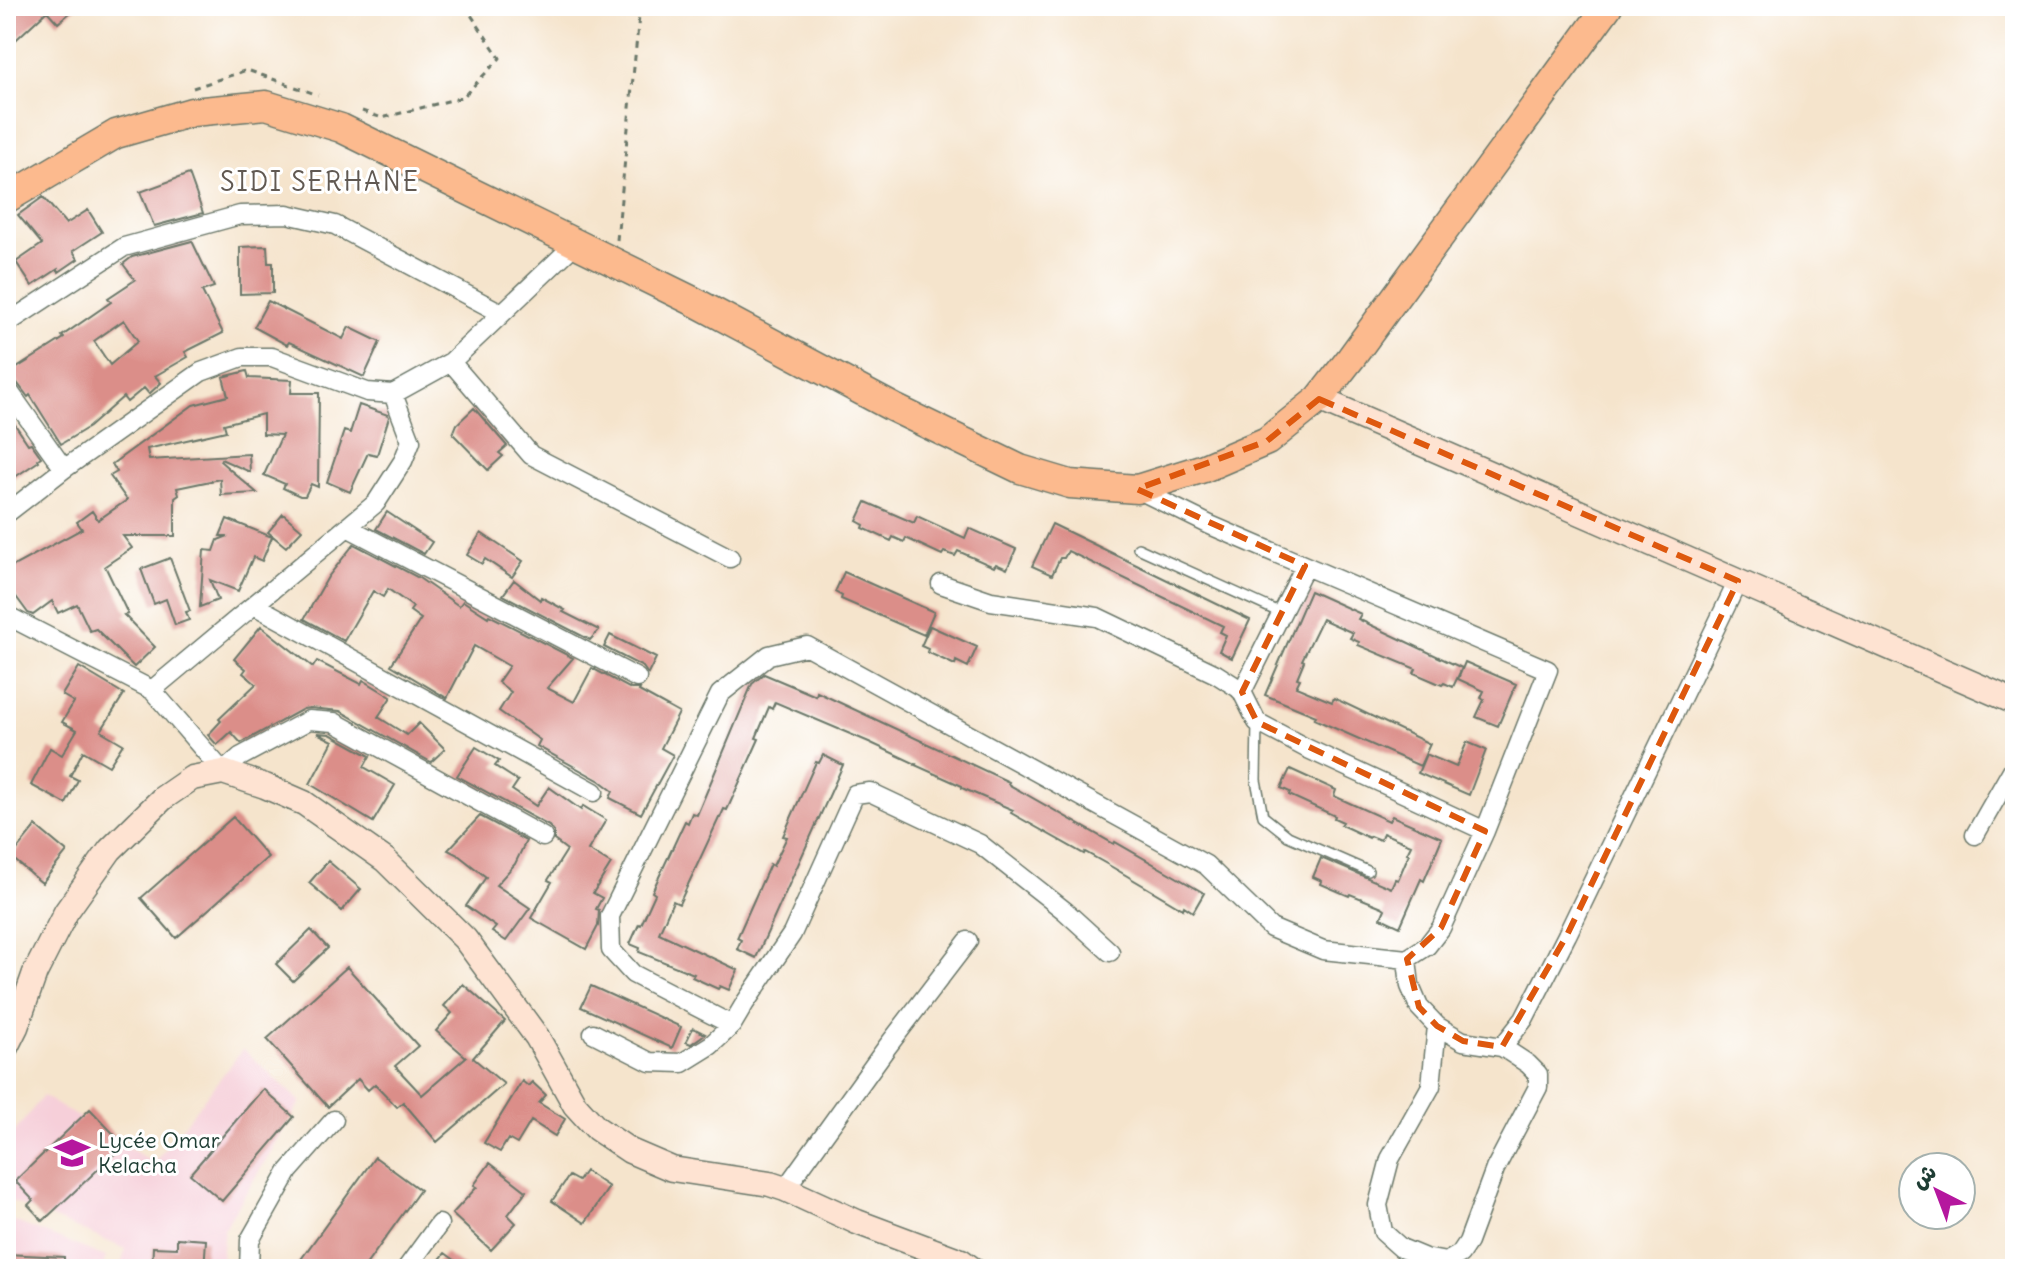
<svg xmlns="http://www.w3.org/2000/svg" width="2021" height="1275" viewBox="0 0 2021 1275" font-family="Delius,'Playpen Sans Arabic',sans-serif">
	<rect width="100%" height="100%" fill="#fff"/>
	<filter id="ink" filterUnits="userSpaceOnUse"><feTurbulence type="fractalNoise" baseFrequency=".0125" numOctaves="2"/><feDisplacementMap in="SourceGraphic" scale="16" xChannelSelector="R" yChannelSelector="G"/><feConvolveMatrix kernelMatrix="1 2 1 2 8 2 1 2 1" color-interpolation-filters="sRGB"/></filter>
	<filter id="wash" filterUnits="userSpaceOnUse"><feTurbulence type="fractalNoise" baseFrequency=".006" numOctaves="4" result="noise"/><feDisplacementMap in="SourceGraphic" scale="32" xChannelSelector="R" yChannelSelector="G"/><feGaussianBlur stdDeviation="1.8" result="paint"/><feColorMatrix in="noise" values="0 0 0 0 0 0 0 0 0 0 0 0 0 0 0 0 0 1.4 0 .05"/><feComposite in="paint" operator="in"/></filter>
	<g filter="url(#wash)">
		<rect width="100%" height="100%" fill="#f5e4cc"/>
		<path fill="#f6cfd9" d="M243,1049L301,1102L224,1229L220,1269H119L126,1249L6,1199V1143L43,1096L154,1163Z
			M6,1218L106,1257L102,1269H6Z"/>
		<g id="blocks">
			<path fill="#db8e89" fill-rule="evenodd" d="M19,6H78L58,23L47,11L6,49V18Z
				M189,174L203,213L154,226L140,192Z
				M43,197L66,224L88,210L102,232L73,251L78,259L59,272L58,269L32,286L16,262L42,244L18,215Z
				M192,241L214,287L202,291L223,333L185,352L188,357L155,376L161,383L149,394L144,388L127,402L123,397L89,427L61,444L30,395L28,397L15,380L6,375L64,338L62,336L111,302L108,298L135,280L123,264L132,257ZM124,320L138,341L110,365L94,341Z
				M267,246L268,263H273V293L240,294V247Z
				M268,301L343,339L349,327L380,342L364,377L289,342L287,345L254,327Z
				M247,371L249,378L292,380L291,393H319L318,487L311,484L305,496H300L283,488L285,484L264,475L282,435L263,434V414L224,424L226,431L147,449L149,460L249,454L250,472L221,459L220,461L257,493L221,495L220,479L177,488L179,495L175,498V536H123L132,548L105,566L128,614L124,615L155,647L134,667L96,629L90,631L77,604L58,613L52,601L33,615L28,613L6,583V570L82,529L77,522L92,511L98,520L127,500L110,476L117,472L112,464L193,405L228,396L223,377Z
				M359,405L388,415L389,417L377,455L368,453L350,492L327,482L344,431L350,433Z
				M474,408L507,446L499,453L503,456L488,470L453,434L457,424Z
				M6,411L28,444L31,443L41,457L38,459L39,461L6,483Z
				M866,502L914,523L917,516L965,538L969,528L1016,549L1007,569L996,564L994,567L958,551L955,556L944,552L942,555L906,538L904,542L893,537L891,541L863,528L864,525L857,521Z
				M387,512L432,542L424,554L376,529Z
				M283,514L302,530L286,547L268,532Z
				M227,519L272,537L262,561L253,557L238,591L210,580L218,600L200,607L204,550L214,551L218,540L228,536H220Z
				M1052,524L1250,620L1232,658L1219,651L1226,635L1220,632L1223,626L1068,551L1064,558H1060L1052,575L1032,566Z
				M481,533L523,561L512,577L485,559L482,564L467,555Z
				M354,544L419,578L459,606L463,601L488,617L489,615L573,658L547,688L574,702L592,668L631,689H640L639,691L679,713L661,748L673,755L641,814L610,798L613,791L600,781L537,746L540,740L499,711L511,692L498,682L509,666L474,646L447,698L391,665L421,619L410,611L413,607L388,589L383,597L373,591L344,641L304,619L328,577Z
				M170,558L190,611L186,612L189,620L175,625L166,599L154,604L141,569Z
				M844,572L934,612L924,635L841,599L842,596L835,592Z
				M514,580L540,600L541,597L565,610L563,612L599,630L590,640L503,595Z
				M1310,591L1361,614L1358,619L1462,668L1453,687L1444,683L1442,685L1414,673L1416,669L1358,645L1359,642L1350,638L1353,633L1322,619L1302,660L1304,661L1297,678L1300,679L1296,687L1332,702L1334,698L1430,744L1420,766L1314,719L1316,716L1265,695Z
				M261,626L313,667L317,661L361,684L363,680L391,697L378,717L407,735L419,723L445,749L431,762L340,711L310,708L303,709L241,743L231,732L217,745L208,735L221,721L219,719L256,684L243,673L246,669L234,659Z
				M930,626L977,647L968,667L956,661L955,665L927,652L928,649L921,646Z
				M610,635L656,658L648,674L643,667L604,647Z
				M1465,662L1516,684L1498,726L1476,717L1484,700L1481,698L1484,691L1458,679Z
				M79,667L124,694L101,731L123,744L109,766L83,751L70,776L78,780L66,804L31,785L50,748L62,755L77,730L62,722L74,702L62,695Z
				M764,674L816,696L817,692L1009,782L1008,784L1114,844L1115,842L1204,893L1193,912L1184,906L1183,909L1112,867L1085,852L1084,854L1011,813L1013,810L962,788V786L915,765L916,764L869,742L775,702L772,709L769,707L756,738L759,739L727,810L724,809L720,818H719L679,904L673,901L659,933L738,970L729,990L720,986L718,989L692,977L694,974L639,952L640,948L630,944L639,924L641,925L655,894L652,892L685,821L688,823L692,813L697,815L752,684Z
				M317,733L330,734L370,756L364,767L395,785L373,822L310,784L333,741Z
				M1467,742L1486,750L1469,795L1418,773L1426,754L1456,767Z
				M476,747L499,761L495,766L518,781L512,790L536,806L549,787L581,810L583,806L606,820L588,850L611,864L593,893L602,898L596,909L599,910L598,926L586,949L531,918L552,882L548,880L567,850L554,840V832L549,826L457,776Z
				M823,755L843,765L756,958L737,949L741,940L737,938L770,864L773,866L787,837L783,836L816,762L819,763Z
				M1290,769L1336,790L1334,796L1389,821L1392,816L1442,838L1424,881L1421,879L1400,927L1381,918L1385,909L1382,907L1350,894L1349,896L1321,884L1322,881L1313,877L1321,858L1391,888L1395,879L1398,880L1409,854L1407,853L1411,845L1383,833L1380,840L1370,836L1369,838L1341,825L1343,822L1334,818L1335,816L1289,795L1290,792L1281,788Z
				M480,816L526,841L515,864L496,885L530,908L506,941L492,932L496,927L466,906L486,877L458,855L448,850Z
				M233,817L268,857L176,938L141,898Z
				M36,826L67,852L42,883L11,857Z
				M328,861L361,889L342,911L309,883Z
				M311,930L328,948L293,981L276,964Z
				M347,967L418,1046L395,1066L422,1095L466,1057L436,1031L452,1013L444,1006L463,984L505,1021L473,1058L504,1084L437,1142L403,1102L397,1107L375,1084L368,1090L358,1079L328,1107L267,1039Z
				M591,986L681,1027L672,1048L581,1007Z
				M693,1028L705,1034L691,1044L686,1042Z
				M522,1081L528,1086L532,1082L546,1095L539,1103L565,1119L555,1136L531,1121L517,1144L508,1139L500,1152L484,1143Z
				M263,1089L294,1117L222,1201L190,1174Z
				M90,1109L124,1145L43,1221L28,1205L33,1200L15,1181Z
				M375,1157L420,1190L363,1269H294Z
				M490,1163L526,1191L508,1215L516,1223L491,1250L452,1214L477,1187L474,1185Z
				M585,1171L609,1187L585,1223L552,1201L569,1176L578,1181Z
				M177,1238L206,1240L204,1269H152L153,1247L177,1248Z
				M445,1253L467,1269H432Z
				M6,1254L64,1257V1269H6Z"/>
		</g>
	</g>
	<g filter="url(#ink)">
		<use href="#blocks" fill-opacity="0" stroke="#6a7769" stroke-width="2"/>
		<g fill="none" stroke-linecap="round" stroke-linejoin="round">
			<g stroke="#6a7769" stroke-width="12">
				<path id="lane" d="M1138,548L1281,613
					M1257,722L1256,780L1263,816L1288,836L1368,871"/>
			</g>
			<g stroke="#6a7769" stroke-width="21">
				<path id="street" d="M6,324L124,247L240,215L287,214L335,225L501,313
					M451,362L531,455L730,558
					M6,387L64,469
					M6,514L64,469L201,372L242,357H272L367,392L393,394L451,362L575,244
					M347,527L637,678
					M941,584L991,601L1097,617L1216,674L1238,688L1242,692L1257,722L1306,748L1485,831
					M254,605L594,792
					M6,615L152,690L223,772L240,757L309,720L334,722L543,837
					M152,690L376,503L403,461L411,441L393,394
					M1242,692L1305,566
					M1975,835L2015,765
					M1110,952L1065,911L980,844L870,792L855,794L792,934L745,1003L732,1025L633,974L611,950L610,916L720,694L769,655L807,646L1206,865L1271,928L1323,950L1407,959L1427,946L1441,928L1485,831L1548,670L1210,525L1137,489
					M1407,959L1410,986L1419,1007L1437,1026L1463,1041L1502,1047L1524,1019L1567,935L1738,581
					M1437,1026L1431,1086L1390,1159L1378,1205L1383,1232L1401,1248L1425,1258L1446,1262L1460,1254L1468,1242L1495,1169L1538,1087V1074L1528,1064L1502,1047
					M593,1033L650,1062L682,1063L711,1045L732,1025
					M785,1189L887,1047L968,941
					M249,1269L250,1240L289,1171L334,1120
					M406,1269L439,1224"/>
			</g>
			<g stroke="#6a7769" stroke-width="27">
				<path id="secondary" d="M1319,399L2015,702
					M6,1047L16,1027L35,973L66,912L110,850L163,798L192,778L223,772L265,786L304,803L385,860L465,939L537,1037L575,1105L596,1128L630,1151L672,1169L770,1184L785,1189L857,1222L961,1261L972,1269"/>
			</g>
			<g stroke="#6a7769" stroke-width="31">
				<path id="primary" d="M6,199L116,134L192,112L266,105L341,128L695,302L894,408L1020,469L1070,484L1137,489L1204,468L1267,441L1319,399L1351,358L1608,6"/>
			</g>
			<path stroke="#6a7769" stroke-width="3" stroke-dasharray="6 6" stroke-linecap="butt" d="M640,13L666,6
				M193,88L247,70L318,95
				M362,111L382,118L463,97L500,58L465,6
				M617,240L640,6"/>
			<use href="#lane" stroke="#fff" stroke-width="9"/>
			<use href="#street" stroke="#fff" stroke-width="18"/>
			<use href="#secondary" stroke="#fee3d2" stroke-width="24"/>
			<use href="#primary" stroke="#fcba8e" stroke-width="28"/>
		</g>
	</g>
	<path fill="none" stroke="#de580e" stroke-width="6" stroke-dasharray="16 10" stroke-linejoin="round" d="M1319,399L1738,581L1567,935L1502,1047L1463,1041L1437,1026L1419,1007L1407,959L1441,928L1485,831L1257,722L1242,692L1305,566L1137,489L1267,441Z"/>
	<defs>
		<g id="school-bare" transform="scale(2.76)"><path d="M0-5L7-2L0 1L-7-2ZM-4 1L0 2.5L4 1V4Q0 6-4 4Z" fill="#b5179e" stroke="#fff" stroke-width="2.5" paint-order="stroke"/></g>
	</defs>
	<g fill-rule="evenodd">
		<use href="#school-bare" x="72" y="1153"/>
	</g>
	<g text-anchor="middle" dominant-baseline="central" stroke-width="6" stroke-linejoin="round" paint-order="stroke">
		<g font-size="22" fill="#1f3d34" stroke="#fff" text-anchor="start">
			<text x="98" y="1140">Lycée Omar<tspan x="98" dy="25">Kelacha</tspan></text>
		</g>
		<g font-size="26" letter-spacing="2" fill="#615952" stroke="#fff">
			<text x="320" y="181">SIDI SERHANE</text>
		</g>
	</g>
	<rect width="2021" height="1275" fill="none" stroke="#fff" stroke-width="32"/>
	<g transform="translate(1937 1191) rotate(318)"><circle r="38" fill="#ffffff" stroke="#a5b1ae" stroke-width="2"/>
	<path d="M0-6L14 30L0 20L-14 30Z" fill="#b5179e"/>
	<text y="-12" font-size="22" font-weight="bold" text-anchor="middle" fill="#1f3d34">ش</text>
	</g>
</svg>
